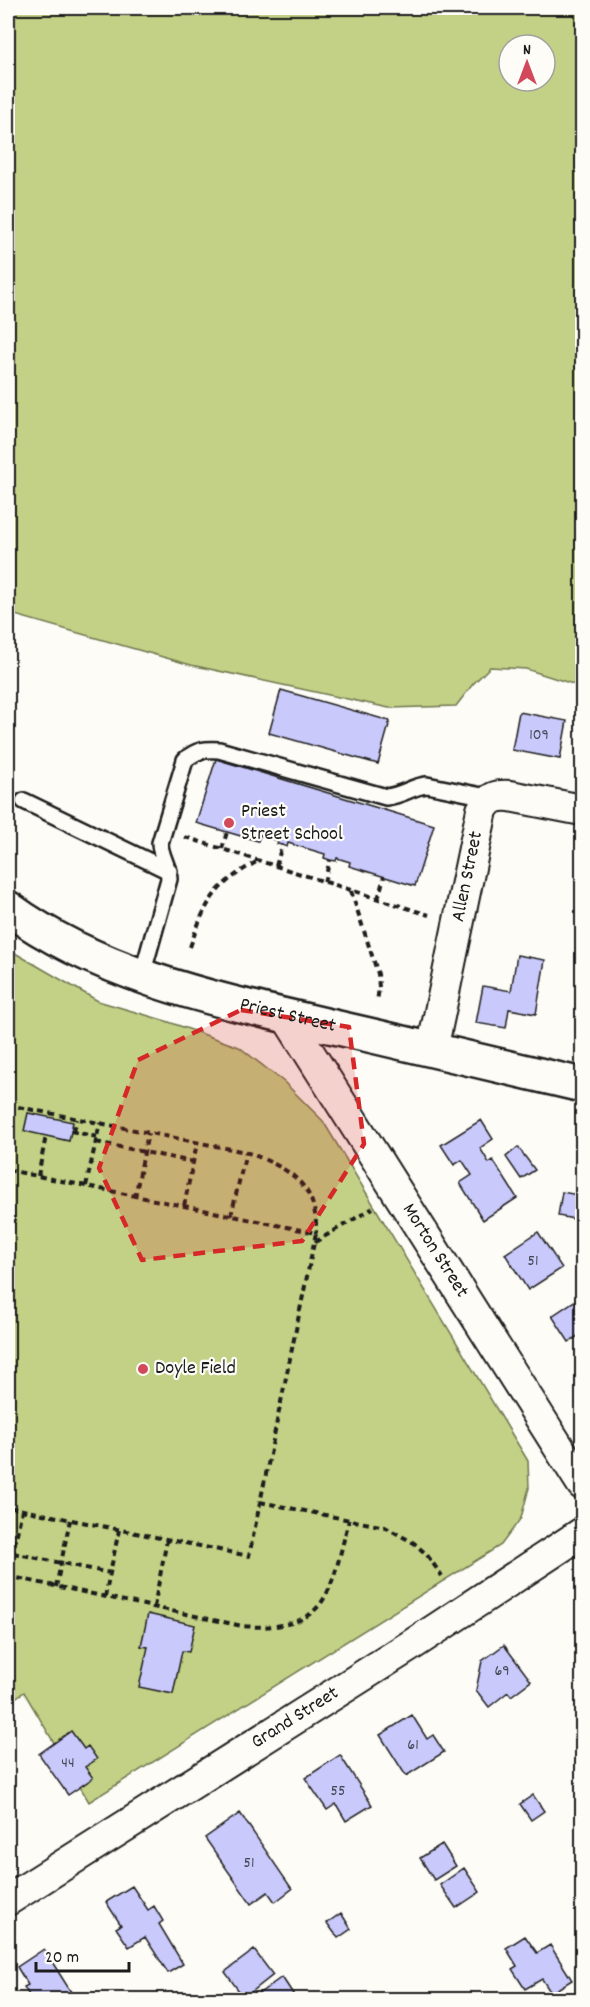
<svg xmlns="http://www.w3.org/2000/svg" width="590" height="2007" viewBox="0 0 590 2007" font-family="Dekko,sans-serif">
	<rect width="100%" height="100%" fill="#fdfcf7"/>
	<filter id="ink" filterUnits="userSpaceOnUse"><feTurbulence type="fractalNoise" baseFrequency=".0167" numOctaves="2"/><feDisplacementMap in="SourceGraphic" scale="12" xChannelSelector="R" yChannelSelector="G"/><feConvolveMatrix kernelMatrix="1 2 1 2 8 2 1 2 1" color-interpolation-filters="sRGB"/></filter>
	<g filter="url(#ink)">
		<path fill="#c2d185" stroke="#6f7650" stroke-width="1.5" fill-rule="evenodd" d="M8,8H582V687L526,669L490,667L473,684L456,706L389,708L191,665L8,613ZM509,45H545V81H509Z
			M8,949L98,1001L166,1021L239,1047L284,1082L323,1121L528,1461L529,1488L521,1518L501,1545L89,1802L24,1692L8,1703Z"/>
		<path fill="#c9c9fc" stroke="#1c1c1c" stroke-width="1.5" d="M281,690L390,721L378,764L269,733Z
			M519,712L567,721L560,759L512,750Z
			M216,759L434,825L415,886L349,866L350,862L337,858L336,861L330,860L324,858L325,854L288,843L287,847L282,845L277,844L278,841L260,835L258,841L196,823Z
			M517,955L545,960L536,1014L509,1009L506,1028L476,1023L483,986L511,991Z
			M28,1113L73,1122L69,1141L24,1131Z
			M481,1120L493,1139L480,1148L489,1163L493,1160L517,1198L483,1220L460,1183L472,1175L462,1160L454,1165L441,1145Z
			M518,1147L535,1170L521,1179L506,1157Z
			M562,1192L578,1195L574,1219L558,1216Z
			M538,1232L562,1268L528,1290L505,1254Z
			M582,1296V1333L569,1342L552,1316Z
			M148,1614L195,1625L189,1652L182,1651L173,1694L139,1687L148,1647L141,1646Z
			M504,1645L531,1681L511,1696L508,1692L489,1707L476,1690L482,1661Z
			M412,1715L427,1739L433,1735L444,1752L406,1776L380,1735Z
			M71,1731L84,1749L88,1746L97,1759L85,1767L93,1778L68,1795L39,1754Z
			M340,1755L372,1805L346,1821L336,1804L327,1810L305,1778Z
			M533,1795L544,1811L531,1820L520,1804Z
			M240,1813L292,1889L275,1902L268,1892L251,1904L205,1838Z
			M442,1844L456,1866L434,1880L420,1858Z
			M464,1868L480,1892L456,1908L440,1885Z
			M132,1886L148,1910L154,1906L163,1921L159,1924L183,1964L168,1973L145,1937L129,1947L116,1928L121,1925L106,1902Z
			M341,1913L351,1929L338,1938L327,1923Z
			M525,1936L537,1953L550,1945L572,1980L551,1993L542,1979L525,1989L512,1969L517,1966L506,1948Z
			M44,1949L76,2000H32L24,1987L28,1985L17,1967Z
			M254,1950L273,1975L244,1998L225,1972Z
			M282,1977L297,2000H250Z"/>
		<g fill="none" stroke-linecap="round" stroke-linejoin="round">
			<g stroke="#1c1c1c" stroke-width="20">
				<path id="lane" d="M24,801L169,871
					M142,975L169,879C169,866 160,856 160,843L185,760C196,750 205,749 219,750L386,797C404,795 412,786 427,785L492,798"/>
			</g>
			<g stroke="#1c1c1c" stroke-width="34">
				<g id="street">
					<path id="s1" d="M286,1016L582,1484"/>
					<path id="s2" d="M432,1050L482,810C489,797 497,795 510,796L582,810"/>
					<path id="s3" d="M8,1900L410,1646L582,1533"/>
				</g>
			</g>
			<g stroke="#1c1c1c" stroke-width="38">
				<g id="secondary">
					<path id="s4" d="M8,908C102,977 222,1001 334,1027C417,1046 500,1066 582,1085"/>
				</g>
			</g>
			<path stroke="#1c1c1c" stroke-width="4" stroke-dasharray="6 4.5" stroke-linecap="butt" d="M185,837L429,915
				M222,849L227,832
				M276,866L282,845
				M324,882L330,860
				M351,891L378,974L379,988L377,1002
				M378,899L384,877
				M190,947C206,900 215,885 258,861
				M8,1105L246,1152C288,1168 318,1183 316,1233
				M71,1131L97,1137
				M74,1131L77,1119
				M96,1142L193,1162
				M8,1170L316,1233L249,1556L8,1507
				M38,1176L46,1136
				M86,1186L100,1123
				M135,1197L148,1133
				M184,1206L197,1143
				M231,1216L246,1152
				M315,1242L373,1208
				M260,1502L385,1527L414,1543L427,1555L442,1576
				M13,1553L110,1573
				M8,1576L242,1626C331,1633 330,1590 349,1520
				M8,1576L22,1510
				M56,1587L70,1520
				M105,1597L119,1530
				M154,1607L167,1540"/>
			<use href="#lane" stroke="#fdfcf7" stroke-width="15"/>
			<use href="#street" stroke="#fdfcf7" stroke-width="30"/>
			<use href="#secondary" stroke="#fdfcf7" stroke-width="33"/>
		</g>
	</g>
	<path fill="#d62828" fill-opacity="0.2" stroke="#d62828" stroke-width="4.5" stroke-dasharray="12 8" stroke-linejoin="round" d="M241,1010L349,1027L364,1144L302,1241L142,1260L99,1168L138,1060Z"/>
	<g fill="#d1495b" stroke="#fdfcf7" stroke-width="2">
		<circle cx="229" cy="823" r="6"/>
		<circle cx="143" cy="1369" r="6"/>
	</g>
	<g text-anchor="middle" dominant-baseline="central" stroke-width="4.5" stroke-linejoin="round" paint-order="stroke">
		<g font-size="16" fill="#474754">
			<text x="539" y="735">109</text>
			<text x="533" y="1261">51</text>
			<text x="502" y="1671">69</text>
			<text x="413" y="1745">61</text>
			<text x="68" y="1763">44</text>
			<text x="338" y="1791">55</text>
			<text x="249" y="1863">51</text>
		</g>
		<g font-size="20" fill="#1c1c1c" stroke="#fdfcf7" text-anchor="start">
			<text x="241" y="812">Priest<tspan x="241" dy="23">Street School</tspan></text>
			<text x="155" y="1369">Doyle Field</text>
		</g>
		<g font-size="20" fill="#1c1c1c" stroke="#fdfcf7">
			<text stroke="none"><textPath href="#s2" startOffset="177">Allen Street</textPath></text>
			<text stroke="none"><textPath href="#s4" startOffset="302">Priest Street</textPath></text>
			<text stroke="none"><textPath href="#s1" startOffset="278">Morton Street</textPath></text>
			<text stroke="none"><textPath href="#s3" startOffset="340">Grand Street</textPath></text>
		</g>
	</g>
	<rect width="590" height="2007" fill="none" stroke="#fdfcf7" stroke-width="30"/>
	<rect x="15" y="15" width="560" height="1977" fill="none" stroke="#1c1c1c" stroke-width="2" filter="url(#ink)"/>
	<g transform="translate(527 63)"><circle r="28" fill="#fdfcf7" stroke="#a3a29f" stroke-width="1.5"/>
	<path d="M0-4.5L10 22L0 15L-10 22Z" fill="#d1495b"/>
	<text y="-9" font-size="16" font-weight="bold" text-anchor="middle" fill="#1c1c1c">N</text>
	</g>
	<path d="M36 1962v9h93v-9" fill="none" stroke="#1c1c1c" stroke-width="3"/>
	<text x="45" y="1962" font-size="18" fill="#1c1c1c" stroke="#fdfcf7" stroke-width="4.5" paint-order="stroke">20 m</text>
</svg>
